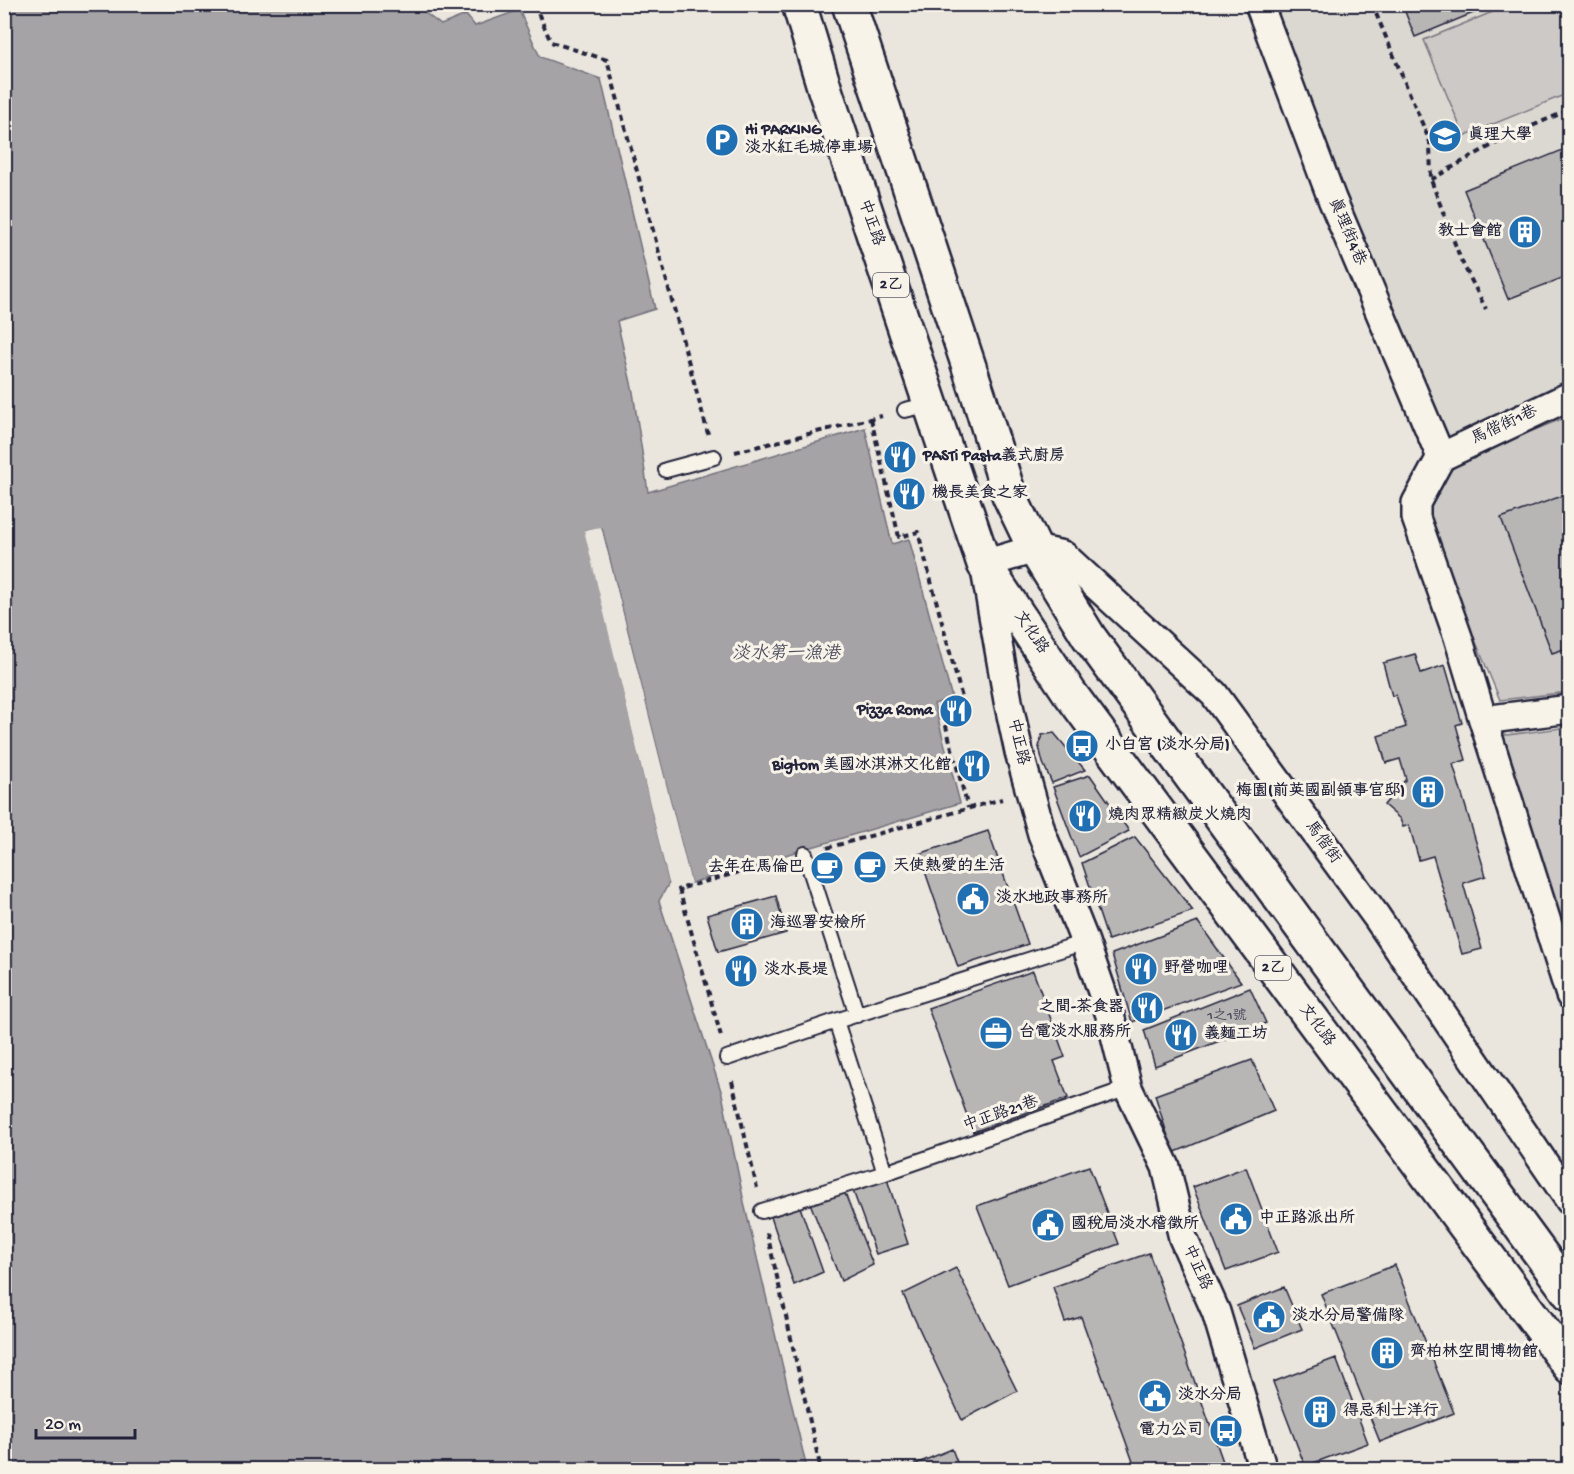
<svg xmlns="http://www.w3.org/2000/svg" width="1574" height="1474" viewBox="0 0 1574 1474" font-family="'Gochi Hand','LXGW WenKai TC',sans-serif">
	<rect width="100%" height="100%" fill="#eae6de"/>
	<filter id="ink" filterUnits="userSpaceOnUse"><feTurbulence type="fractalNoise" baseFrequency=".0167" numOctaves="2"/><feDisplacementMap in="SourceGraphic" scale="12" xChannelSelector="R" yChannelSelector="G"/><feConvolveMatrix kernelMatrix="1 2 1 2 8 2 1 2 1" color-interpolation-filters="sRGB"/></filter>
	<g filter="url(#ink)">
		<path fill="#dbd8d2" d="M1270,5H1569V380L1447,437L1371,268Z"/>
		<path fill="#cdc9c6" stroke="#787680" stroke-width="1.5" d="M1512,4L1569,5V93L1464,136L1424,40Z
			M1569,416V692L1500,700L1421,510L1439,480L1465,458Z
			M1569,727V963L1499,736Z"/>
		<path fill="#a6a3a6" stroke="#716f7b" stroke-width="1.5" d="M424,4V12L441,25L466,15L475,26L519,10L540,57L601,79L655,309L617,321L633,392L648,492L865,428L892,544L909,539L952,698L934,704L960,803L691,883L602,528L585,530L669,883L659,901L722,1094L745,1207L807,1469L5,1470V5Z"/>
		<path fill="#eae6de" d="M601,527L691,883H688L599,531L588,533L672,883H669L584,530Z"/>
		<path fill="#b8b6b5" stroke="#22223b" stroke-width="1.5" d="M1402,4H1495L1415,37Z
			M1570,147V275L1508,299L1464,190Z
			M1570,493V647L1552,653L1501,518Z
			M1415,654L1421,673L1445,665L1462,723L1456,725L1466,760L1453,764L1486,876L1463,883L1482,949L1462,954L1433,856L1419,860L1409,825L1403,827L1400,819L1384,805L1406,779L1400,759L1386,763L1378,736L1406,727L1396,695L1392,696L1383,663Z
			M1054,733L1085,770L1052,783L1043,763L1039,747L1042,735Z
			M1090,775L1129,831L1079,857L1053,787Z
			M988,831L1028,944L958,967L919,854Z
			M1135,837L1193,911L1108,940L1082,863Z
			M776,896L786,933L718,952L707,915Z
			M1198,922L1241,982L1132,1022L1112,954Z
			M1033,971L1065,1057L1054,1061L1068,1098L973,1132L928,1008Z
			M1250,988L1266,1023L1155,1066L1144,1030Z
			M1252,1060L1274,1111L1173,1153L1155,1095Z
			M1089,1166L1119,1244L1008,1285L977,1206Z
			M1246,1167L1278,1252L1226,1271L1193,1187Z
			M886,1176L908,1244L876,1254L852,1188Z
			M844,1191L873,1265L841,1281L810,1203Z
			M800,1207L823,1272L794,1285L771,1217Z
			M1149,1253L1226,1470H1136L1081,1317L1065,1322L1053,1287Z
			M1395,1265L1454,1413L1380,1442L1321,1294Z
			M956,1268L1017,1391L962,1420L903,1294Z
			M1284,1287L1302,1329L1255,1348L1237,1306Z
			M1336,1358L1368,1443L1305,1466L1273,1382Z
			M952,1449L960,1470H901Z"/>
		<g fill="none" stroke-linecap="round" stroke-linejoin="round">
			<g stroke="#22223b" stroke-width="18">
				<path id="service" d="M905,410L931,404
					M666,470L714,457
					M805,854L857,1015
					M836,1021L885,1173
					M727,1058L836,1021L1085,942
					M762,1211L885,1173L1128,1088"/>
			</g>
			<g stroke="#22223b" stroke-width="32">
				<path id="minor" d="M1259,4L1332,199L1441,457
					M1441,457L1416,503V518L1458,637L1483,720L1570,709
					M1441,457L1570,396
					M1483,720L1570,995
					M1263,1470L1216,1312L1183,1238L1166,1167L1128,1088L1110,1015L1085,942L1042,834L1019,752L1008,701L984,564L1035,549L1063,555L1214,694L1376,916L1570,1201"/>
			</g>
			<g stroke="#22223b" stroke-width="38">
				<path id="primary" d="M799,4L825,90L984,564L1069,692L1570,1367
					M849,4L979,397L1009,495L1035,549L1089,637L1570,1294"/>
			</g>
			<path stroke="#22223b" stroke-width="4" stroke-dasharray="6 4.5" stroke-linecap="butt" d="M534,4L551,42L607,60L708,434
				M1372,4L1430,142L1431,180L1461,260L1486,309
				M1431,180C1475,153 1521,129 1570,110
				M871,419L899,537L918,532L962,698L940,704L968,808
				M735,452L882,416
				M827,848L1002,799
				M721,1036L679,889L782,860
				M732,1081L757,1188
				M767,1233L821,1470"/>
			<use href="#service" stroke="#f7f3e8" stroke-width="14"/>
			<use href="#minor" stroke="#f7f3e8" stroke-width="27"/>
			<use href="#primary" stroke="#f7f3e8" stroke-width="33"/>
		</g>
	</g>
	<defs>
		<g id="university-disc" transform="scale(1.725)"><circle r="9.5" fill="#1f6fb2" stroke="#f7f3e8"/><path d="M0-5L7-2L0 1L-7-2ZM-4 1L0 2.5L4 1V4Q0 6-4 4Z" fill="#fff"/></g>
		<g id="parking-disc" transform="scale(1.725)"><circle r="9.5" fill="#1f6fb2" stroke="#f7f3e8"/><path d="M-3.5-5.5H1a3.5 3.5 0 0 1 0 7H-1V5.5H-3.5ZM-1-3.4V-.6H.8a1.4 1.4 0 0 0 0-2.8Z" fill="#fff"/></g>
		<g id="building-disc" transform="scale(1.725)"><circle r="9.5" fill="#1f6fb2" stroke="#f7f3e8"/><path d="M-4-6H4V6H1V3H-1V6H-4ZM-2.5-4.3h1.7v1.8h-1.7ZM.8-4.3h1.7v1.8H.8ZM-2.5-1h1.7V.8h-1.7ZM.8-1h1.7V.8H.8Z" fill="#fff"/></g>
		<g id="restaurant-disc" transform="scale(1.725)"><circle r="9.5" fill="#1f6fb2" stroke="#f7f3e8"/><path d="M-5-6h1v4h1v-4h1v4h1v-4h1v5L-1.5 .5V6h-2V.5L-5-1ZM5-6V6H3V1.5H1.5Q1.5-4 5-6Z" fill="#fff"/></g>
		<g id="bus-disc" transform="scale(1.725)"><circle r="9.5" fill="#1f6fb2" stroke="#f7f3e8"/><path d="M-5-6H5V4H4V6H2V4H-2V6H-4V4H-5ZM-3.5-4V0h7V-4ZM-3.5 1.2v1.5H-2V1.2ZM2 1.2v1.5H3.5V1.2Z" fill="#fff"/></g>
		<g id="cafe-disc" transform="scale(1.725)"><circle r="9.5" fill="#1f6fb2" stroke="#f7f3e8"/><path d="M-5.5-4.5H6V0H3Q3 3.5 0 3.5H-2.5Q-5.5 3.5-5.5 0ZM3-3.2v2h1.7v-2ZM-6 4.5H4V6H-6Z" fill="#fff"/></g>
		<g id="civic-disc" transform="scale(1.725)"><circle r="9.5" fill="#1f6fb2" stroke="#f7f3e8"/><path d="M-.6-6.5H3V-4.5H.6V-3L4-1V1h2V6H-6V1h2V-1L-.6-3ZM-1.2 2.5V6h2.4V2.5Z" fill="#fff"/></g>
		<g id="office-disc" transform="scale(1.725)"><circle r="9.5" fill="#1f6fb2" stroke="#f7f3e8"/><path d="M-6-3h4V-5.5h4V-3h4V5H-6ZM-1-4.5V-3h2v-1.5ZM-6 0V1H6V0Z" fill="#fff"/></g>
	</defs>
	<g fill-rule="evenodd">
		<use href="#university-disc" x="1445" y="136"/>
		<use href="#parking-disc" x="722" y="140"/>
		<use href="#building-disc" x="1525" y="232"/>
		<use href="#restaurant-disc" x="900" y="457"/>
		<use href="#restaurant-disc" x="909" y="494"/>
		<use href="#restaurant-disc" x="956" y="711"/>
		<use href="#bus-disc" x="1082" y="746"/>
		<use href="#restaurant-disc" x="974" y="766"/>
		<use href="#building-disc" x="1428" y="792"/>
		<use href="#restaurant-disc" x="1085" y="816"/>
		<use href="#cafe-disc" x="870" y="867"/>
		<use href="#cafe-disc" x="827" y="868"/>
		<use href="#civic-disc" x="973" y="899"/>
		<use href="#building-disc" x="747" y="924"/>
		<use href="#restaurant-disc" x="1141" y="969"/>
		<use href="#restaurant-disc" x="741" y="971"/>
		<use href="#restaurant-disc" x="1147" y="1008"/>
		<use href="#office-disc" x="996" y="1033"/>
		<use href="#restaurant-disc" x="1181" y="1035"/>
		<use href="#civic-disc" x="1236" y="1219"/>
		<use href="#civic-disc" x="1048" y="1225"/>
		<use href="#civic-disc" x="1269" y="1317"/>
		<use href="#building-disc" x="1387" y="1353"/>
		<use href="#civic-disc" x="1155" y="1396"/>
		<use href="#building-disc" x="1320" y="1412"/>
		<use href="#bus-disc" x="1226" y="1431"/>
	</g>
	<g text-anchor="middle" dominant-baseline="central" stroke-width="6" stroke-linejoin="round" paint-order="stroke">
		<g font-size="14" fill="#48475a">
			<text x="1227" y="1016">1之1號</text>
		</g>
		<g fill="#f7f3e8" stroke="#62616f" stroke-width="1.5">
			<rect x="873" y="273" width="36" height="24" rx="4.5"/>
			<rect x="1255" y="956" width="36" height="24" rx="4.5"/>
		</g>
		<g font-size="15" font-weight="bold" fill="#22223b">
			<text x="891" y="285">2乙</text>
			<text x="1273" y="968">2乙</text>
		</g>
		<g font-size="16" font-weight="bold" fill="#22223b" stroke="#f7f3e8" text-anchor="start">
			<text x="745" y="131">Hi PARKING<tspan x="745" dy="18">淡水紅毛城停車場</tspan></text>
			<text x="1468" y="136">真理大學</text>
			<text x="1502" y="232" text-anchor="end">教士會館</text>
			<text x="923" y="457">PASTi Pasta義式廚房</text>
			<text x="932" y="494">機長美食之家</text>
			<text x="933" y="711" text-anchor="end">Pizza Roma</text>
			<text x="1105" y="746">小白宮 (淡水分局)</text>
			<text x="951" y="766" text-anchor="end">Bigtom 美國冰淇淋文化館</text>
			<text x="1405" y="792" text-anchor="end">梅園(前英國副領事官邸)</text>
			<text x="1108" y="816">燒肉眾精緻炭火燒肉</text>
			<text x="893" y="867">天使熱愛的生活</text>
			<text x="804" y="868" text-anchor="end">去年在馬倫巴</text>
			<text x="996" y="899">淡水地政事務所</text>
			<text x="770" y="924">海巡署安檢所</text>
			<text x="1164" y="969">野營咖哩</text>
			<text x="764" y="971">淡水長堤</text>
			<text x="1124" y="1008" text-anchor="end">之間-茶食器</text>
			<text x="1019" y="1033">台電淡水服務所</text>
			<text x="1204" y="1035">義麵工坊</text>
			<text x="1259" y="1219">中正路派出所</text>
			<text x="1071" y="1225">國稅局淡水稽徵所</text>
			<text x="1292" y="1317">淡水分局警備隊</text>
			<text x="1410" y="1353">齊柏林空間博物館</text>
			<text x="1178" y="1396">淡水分局</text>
			<text x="1343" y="1412">得忌利士洋行</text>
			<text x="1203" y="1431" text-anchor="end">電力公司</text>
		</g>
		<g font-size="16" fill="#22223b" stroke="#f7f3e8">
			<text transform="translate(870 223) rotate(71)">中正路</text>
			<text transform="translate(1346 232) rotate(67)">真理街4巷</text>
			<text transform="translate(1505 426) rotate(-25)">馬偕街1巷</text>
			<text transform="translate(1030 633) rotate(56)">文化路</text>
			<text transform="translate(1017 742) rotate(77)">中正路</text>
			<text transform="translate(1322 843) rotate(54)">馬偕街</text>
			<text transform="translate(1316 1026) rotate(53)">文化路</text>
			<text transform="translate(1001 1115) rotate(-19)">中正路21巷</text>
			<text transform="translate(1196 1268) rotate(66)">中正路</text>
		</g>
		<g font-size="18" font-style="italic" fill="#504f60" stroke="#f7f3e8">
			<text x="786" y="654">淡水第一漁港</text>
		</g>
	</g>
	<rect width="1574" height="1474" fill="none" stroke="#f7f3e8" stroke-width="24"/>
	<rect x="12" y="12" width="1550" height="1450" fill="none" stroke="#22223b" stroke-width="2" filter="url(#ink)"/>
	<path d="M36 1429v9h99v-9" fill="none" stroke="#22223b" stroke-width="3"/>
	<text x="45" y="1429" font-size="18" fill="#22223b" stroke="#f7f3e8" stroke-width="4.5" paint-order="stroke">20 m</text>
</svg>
